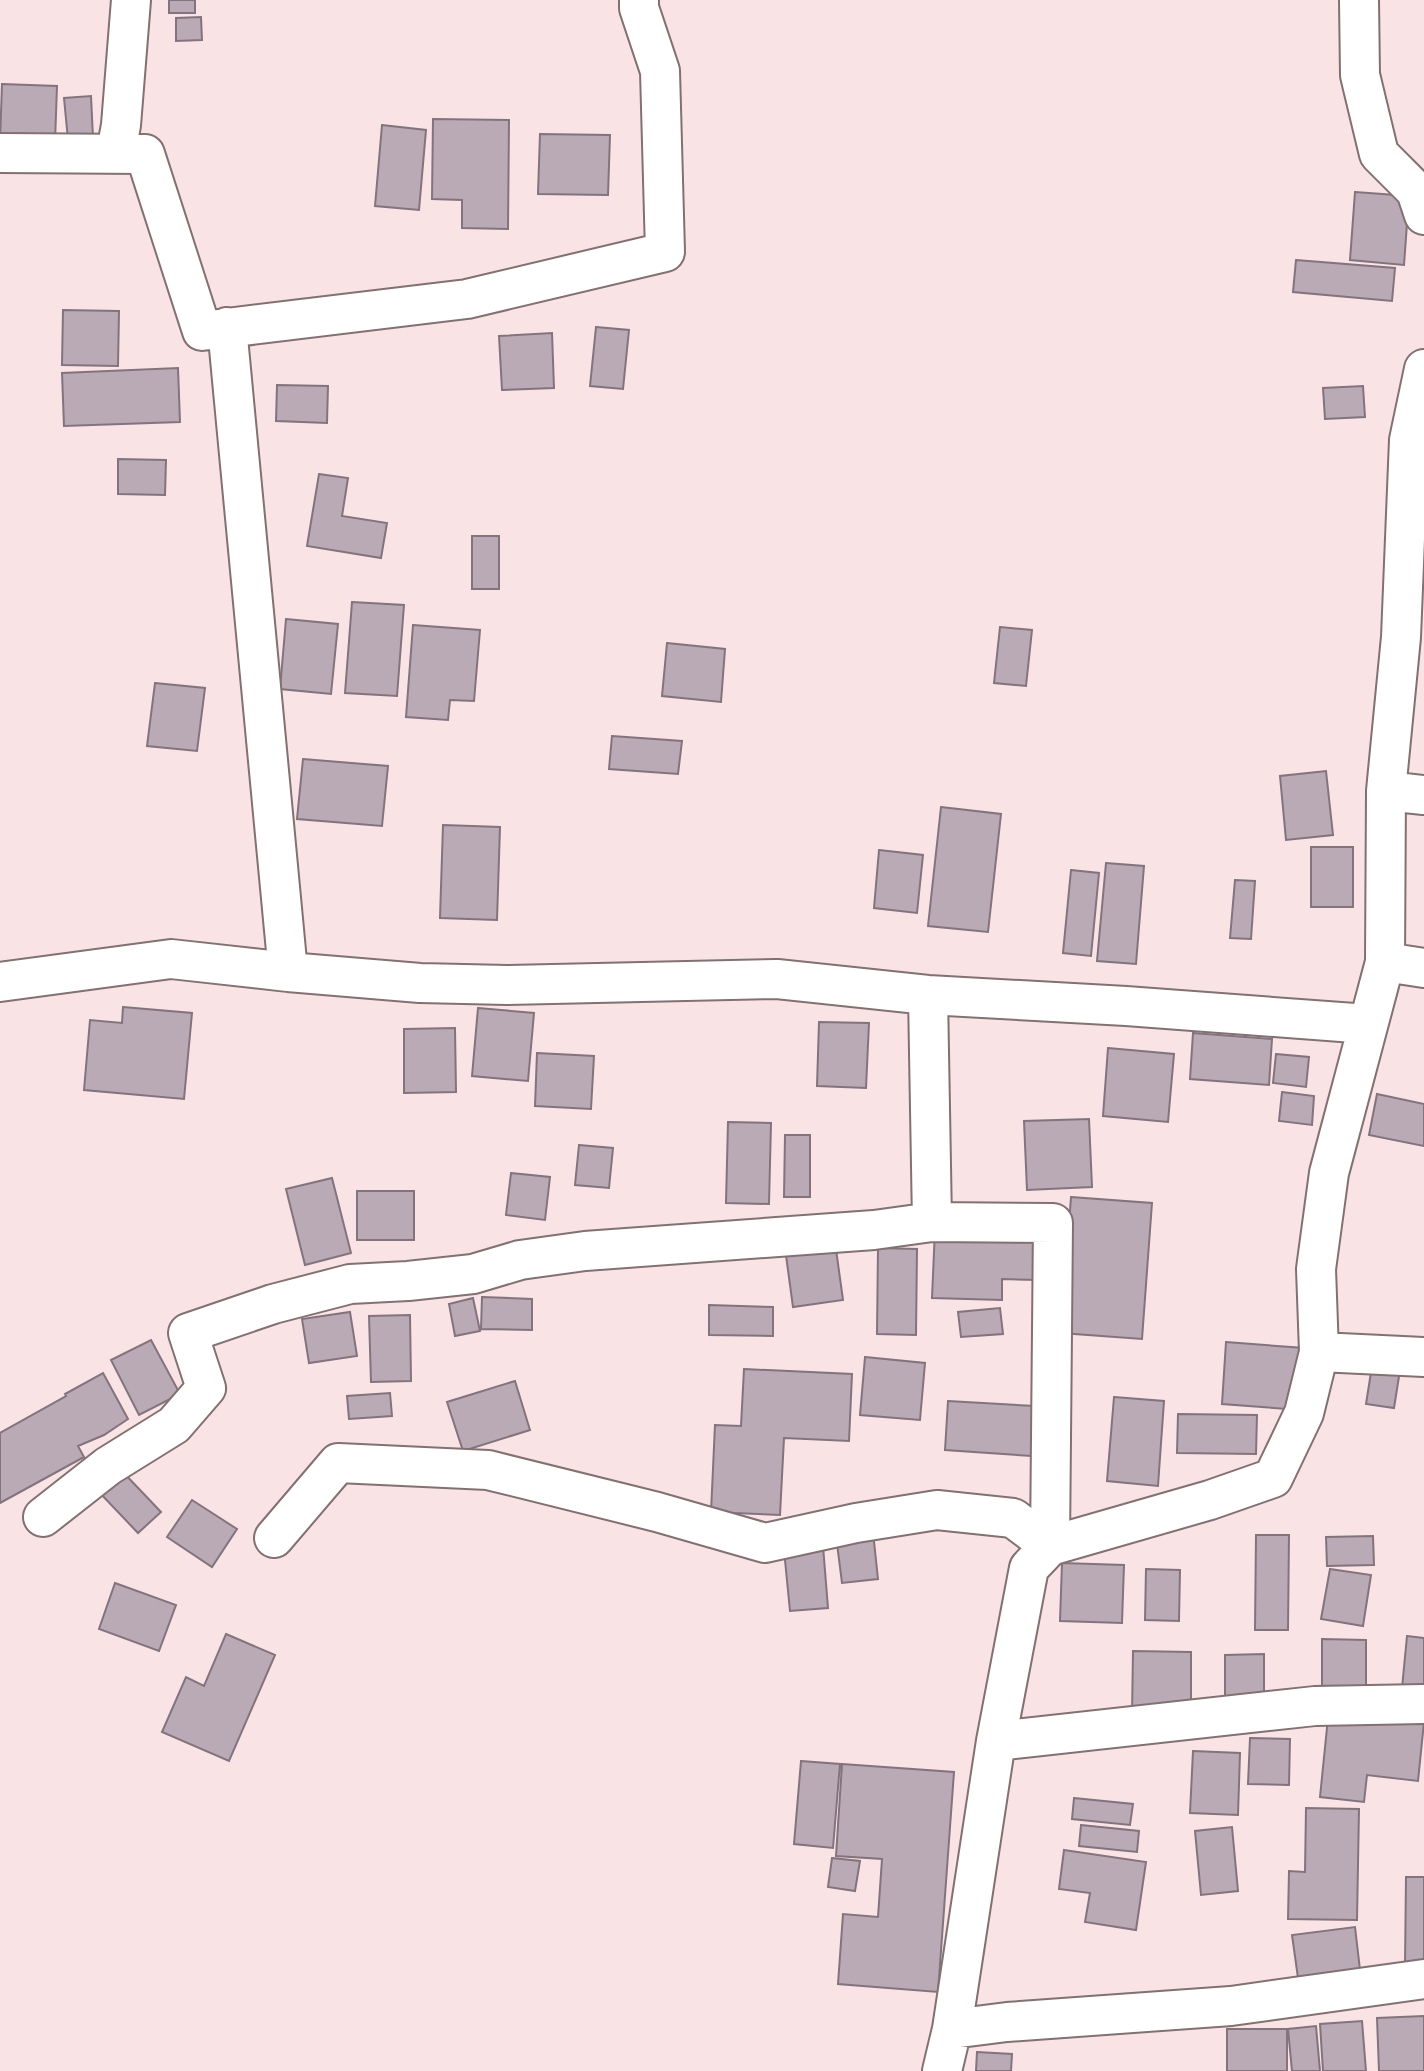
<svg xmlns="http://www.w3.org/2000/svg" width="1424" height="2071" viewBox="0 0 1424 2071" font-family="'Crimson Pro',serif">
	<rect width="100%" height="100%" fill="#f9e3e5"/>
	<path fill="#baaab5" stroke="#83737d" stroke-width="2" d="M169,0H195V13H169Z
		M201,17L202,40L176,41V18Z
		M2,84L57,86L55,142L0,141Z
		M91,96L93,138L68,140L64,98Z
		M433,119L509,120L508,229L462,228V200L432,199Z
		M382,125L426,130L419,210L375,206Z
		M540,134L610,135L608,195L538,194Z
		M1355,192L1409,196L1404,265L1350,260Z
		M1296,260L1395,268L1392,301L1293,292Z
		M63,310L119,311L118,366L62,365Z
		M596,327L629,330L623,389L590,386Z
		M552,333L554,388L502,390L499,336Z
		M178,368L180,422L64,426L62,373Z
		M277,385L328,386L327,423L276,421Z
		M1363,386L1365,417L1325,419L1323,388Z
		M118,459L166,460L165,495L118,494Z
		M319,474L348,478L342,516L387,523L381,558L307,546Z
		M472,536H499V589H472Z
		M352,602L404,605L397,696L345,693Z
		M286,619L338,624L331,694L280,689Z
		M413,625L480,630L474,701L450,700L448,720L406,717Z
		M1000,627L1032,630L1026,686L994,683Z
		M667,643L725,649L721,702L662,696Z
		M155,683L205,688L197,751L147,746Z
		M612,736L682,741L678,774L609,769Z
		M303,759L388,766L382,826L297,819Z
		M1326,771L1333,835L1286,840L1280,776Z
		M941,807L1001,814L988,932L928,926Z
		M443,825L500,827L497,920L440,918Z
		M1311,847H1353V907H1311Z
		M879,850L923,855L917,913L874,908Z
		M1106,863L1144,866L1136,964L1097,961Z
		M1071,870L1099,873L1091,956L1063,953Z
		M1235,880L1255,881L1251,939L1230,938Z
		M123,1007L192,1013L184,1099L84,1090L90,1020L122,1023Z
		M478,1008L534,1013L528,1081L472,1076Z
		M819,1022L869,1023L866,1088L817,1086Z
		M455,1028L456,1092L404,1093V1029Z
		M1193,1033L1272,1039L1269,1085L1190,1079Z
		M1108,1048L1174,1054L1168,1122L1103,1116Z
		M537,1053L594,1056L591,1109L535,1106Z
		M1276,1054L1309,1057L1306,1087L1273,1083Z
		M1282,1092L1314,1096L1312,1125L1279,1121Z
		M1377,1094L1424,1104V1146L1369,1135Z
		M1089,1119L1092,1187L1027,1190L1024,1121Z
		M728,1122L771,1123L769,1204L726,1203Z
		M785,1135H810V1197H784Z
		M579,1145L613,1148L609,1188L575,1185Z
		M511,1173L550,1177L545,1220L506,1215Z
		M332,1178L351,1253L305,1265L286,1189Z
		M357,1191H414V1240H357Z
		M1071,1197L1152,1203L1142,1339L1061,1333Z
		M935,1229L1040,1232L1038,1280L1002,1279V1300L932,1298Z
		M835,1242L843,1300L793,1307L785,1248Z
		M878,1248L917,1249L916,1335L877,1334Z
		M482,1297L532,1299V1330L481,1329Z
		M473,1298L480,1331L455,1336L449,1304Z
		M709,1305L773,1307V1336L709,1335Z
		M1000,1308L1003,1334L961,1337L958,1312Z
		M350,1312L357,1356L309,1363L302,1319Z
		M410,1315L411,1381L371,1382L369,1316Z
		M151,1340L180,1394L139,1415L111,1360Z
		M1226,1342L1304,1348L1300,1410L1222,1404Z
		M865,1357L925,1363L920,1420L860,1415Z
		M1372,1366L1400,1370L1394,1408L1366,1404Z
		M744,1369L852,1374L849,1441L784,1438L780,1515L711,1512L715,1425L741,1426Z
		M103,1373L128,1419L104,1435L78,1446L84,1457L0,1503V1433L66,1396L65,1394Z
		M515,1381L530,1430L463,1451L447,1402Z
		M390,1393L392,1416L349,1419L347,1396Z
		M1114,1397L1164,1401L1158,1486L1107,1481Z
		M948,1401L1035,1406L1031,1456L945,1450Z
		M1178,1414L1257,1415L1256,1454L1177,1453Z
		M121,1470L161,1512L138,1533L98,1491Z
		M192,1500L237,1529L212,1567L167,1537Z
		M873,1532L878,1579L842,1583L836,1536Z
		M1256,1535H1289L1288,1630H1255Z
		M1373,1536L1374,1565L1327,1566L1326,1537Z
		M823,1546L828,1608L790,1611L784,1550Z
		M1062,1563L1124,1565L1122,1623L1060,1621Z
		M1146,1569L1180,1570L1179,1621L1145,1620Z
		M1330,1569L1371,1575L1363,1626L1321,1619Z
		M115,1583L176,1605L159,1651L99,1629Z
		M226,1634L275,1655L229,1761L162,1732L186,1677L204,1686Z
		M1407,1636L1424,1638V1690L1402,1688Z
		M1322,1639L1366,1640V1696L1322,1695Z
		M1133,1651L1191,1652V1716L1132,1715Z
		M1264,1654V1710H1225V1655Z
		M1329,1708L1424,1722L1418,1781L1367,1775L1364,1802L1320,1797Z
		M1250,1738L1290,1739L1289,1785L1248,1784Z
		M1193,1751L1240,1753L1238,1815L1190,1813Z
		M801,1761L840,1764L833,1848L794,1844Z
		M842,1764L954,1772L938,1992L838,1984L843,1914L878,1917L882,1859L836,1856Z
		M1074,1798L1133,1804L1130,1825L1072,1819Z
		M1306,1808L1359,1809L1357,1920L1288,1919L1289,1871L1305,1872Z
		M1081,1825L1139,1831L1137,1852L1079,1846Z
		M1232,1827L1238,1891L1201,1895L1195,1831Z
		M1064,1850L1146,1862L1136,1930L1085,1922L1090,1893L1059,1889Z
		M832,1858L860,1861L855,1891L828,1887Z
		M1406,1877H1424V1966H1405Z
		M1355,1927L1360,1970L1298,1978L1292,1935Z
		M1424,2016V2071H1379L1377,2018Z
		M1362,2021L1366,2071H1323L1320,2024Z
		M1316,2026L1320,2071H1292L1288,2029Z
		M1227,2029H1287V2071H1227Z
		M977,2052L1012,2054L1011,2071H976Z"/>
	<g fill="none" stroke-linecap="round" stroke-linejoin="round">
		<g stroke="#837071" stroke-width="42">
			<path id="minor" d="M1359,0L1360,75L1379,154L1416,191L1424,215
				M116,152L121,125L131,0
				M0,153L145,154L202,331L467,299L665,252L660,71L639,8V0
				M227,327L288,972
				M1386,791L1424,795
				M1385,962L1424,968
				M0,982L171,959L288,972L420,983L507,985L777,979L928,995L1126,1006L1368,1024
				M932,1222L1053,1223L1050,1546
				M1319,1352L1424,1357
				M43,1517L108,1466L174,1425L206,1388L188,1333L273,1304L350,1284L408,1281L473,1274L520,1260L585,1251L874,1230L932,1222L928,995
				M274,1538L338,1463L488,1470L657,1512L765,1543L856,1523L937,1510L1013,1518L1050,1546
				M996,1741L1315,1706L1424,1704
				M952,2029L1007,2022L1231,2006L1424,1979
				M942,2071L952,2029L996,1741L1029,1568L1050,1546L1210,1500L1273,1478L1304,1413L1319,1352L1316,1269L1329,1173L1385,962L1386,791L1401,637L1409,440L1424,369"/>
		</g>
		<use href="#minor" stroke="#fff" stroke-width="38"/>
	</g>
</svg>
